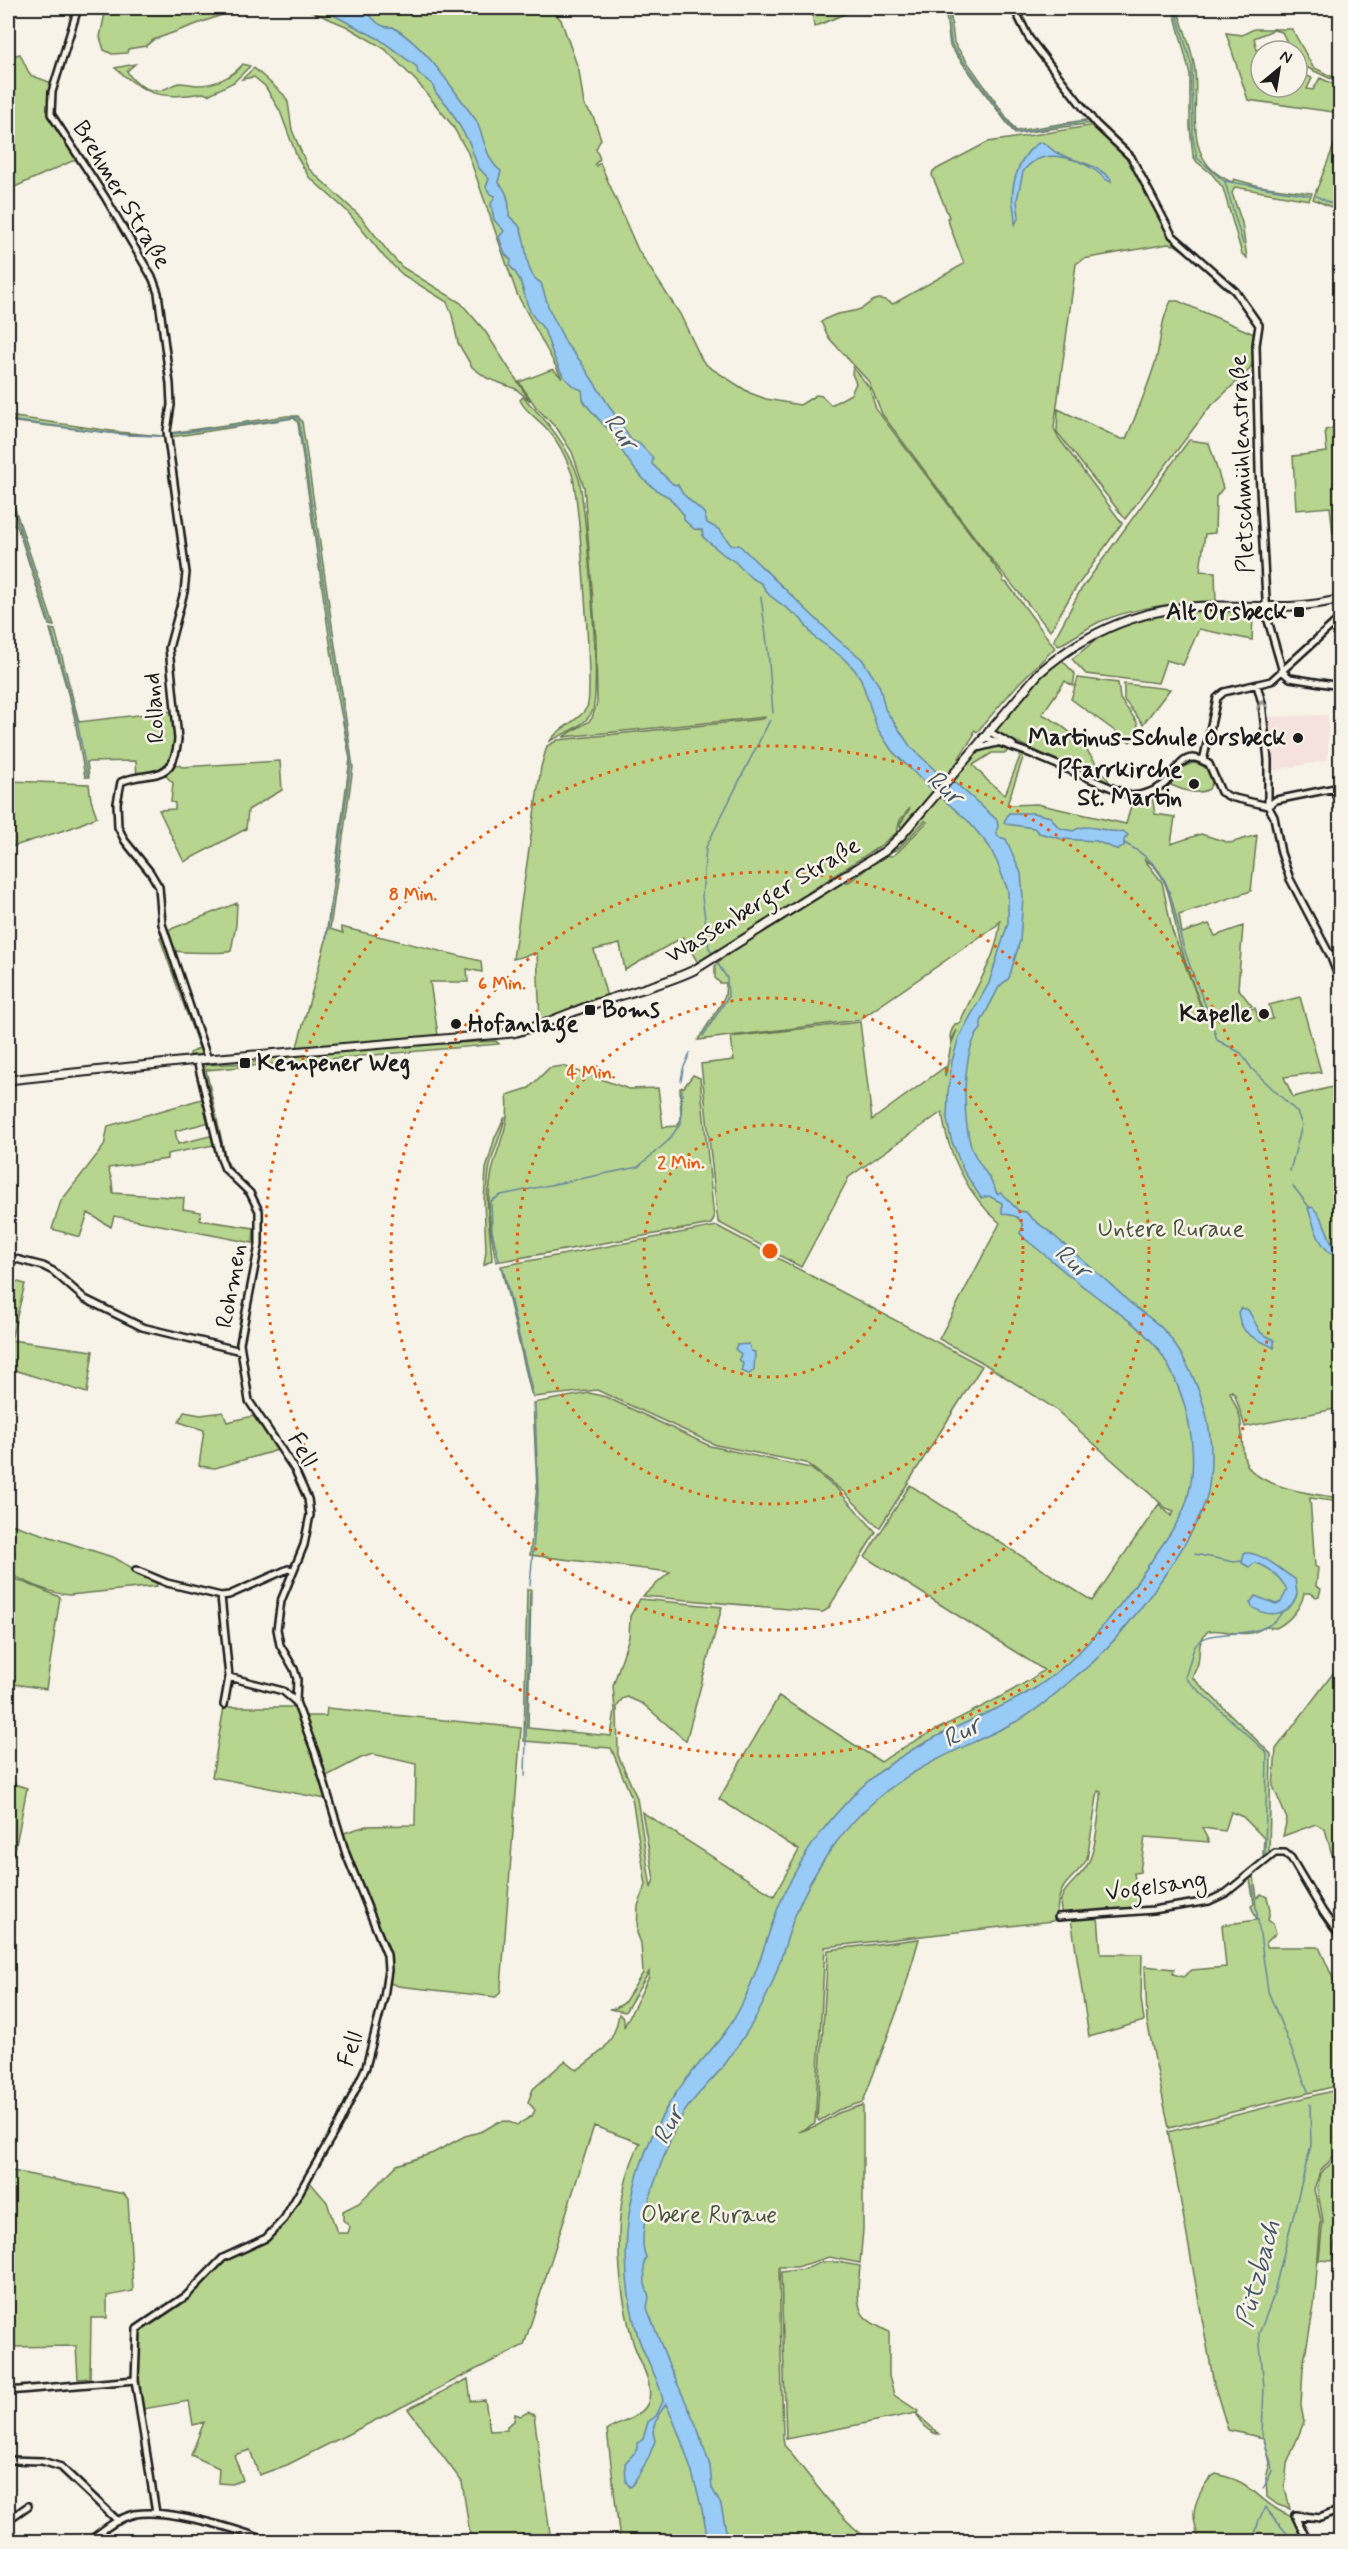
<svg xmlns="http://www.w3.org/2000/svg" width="1348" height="2549" viewBox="0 0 1348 2549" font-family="Mynerve,sans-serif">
	<rect width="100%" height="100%" fill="#f7f3e8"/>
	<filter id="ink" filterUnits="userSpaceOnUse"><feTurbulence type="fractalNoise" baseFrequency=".0167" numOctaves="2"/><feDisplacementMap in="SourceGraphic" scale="12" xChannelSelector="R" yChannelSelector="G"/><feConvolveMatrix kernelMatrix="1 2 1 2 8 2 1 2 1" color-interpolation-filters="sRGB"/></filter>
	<g filter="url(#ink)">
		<path fill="#f5e1de" d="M1328,715V760L1270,771L1265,717Z"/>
		<path fill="#b7d58e" stroke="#6a7855" stroke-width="1.5" d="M106,8H241L153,40L146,46L128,49L127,53L112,54L104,50L100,37Z
			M303,8H550L561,20L579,71L584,105L593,116L601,139L596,149L600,159L595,164L596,166L600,163L638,250L680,314L702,360L709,367L750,393L766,399L800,405L816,395L822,396L831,405L851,394L856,383L852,374L853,367L869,387L876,409L1003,577V582L1007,583L1055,648L1020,682L977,732L975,730L973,732L974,735L959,758L966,764C979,749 990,745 1009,748L1006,753H992L973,765L988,781L1005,795L1021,754L1024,755L1007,805L1037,804L1126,824L1133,799L1152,796L1155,814L1175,817L1171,844L1201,834L1230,843L1257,835L1251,891L1179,915L1182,933L1209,924L1215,936L1243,926L1238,988L1252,1006L1209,1019C1199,1006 1184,959 1179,941C1172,915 1171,872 1144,859L1162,882L1172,930L1205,1018L1213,1020L1255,1008L1259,1021L1273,1019L1269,1005L1300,997L1321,1072L1284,1077L1293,1097L1340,1085V1408L1245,1427L1235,1395L1232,1391L1230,1392C1233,1401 1238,1409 1240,1418C1243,1432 1241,1447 1245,1460C1252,1487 1317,1495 1340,1498V1502L1310,1498L1315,1566L1318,1568L1316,1586L1321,1589L1319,1596L1316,1597L1311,1593H1304C1302,1607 1289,1622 1276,1628L1265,1627C1244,1641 1230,1628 1208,1631C1196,1644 1201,1649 1198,1663C1197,1668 1194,1673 1192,1677L1271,1754L1269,1855L1265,1858L1263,1855L1264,1838L1243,1817L1231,1812L1225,1831L1202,1828L1209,1842L1145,1837L1140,1872L1134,1873L1139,1909L1062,1914C1054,1892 1076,1883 1086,1867C1096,1853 1098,1817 1101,1799V1792L1098,1791L1087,1859C1081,1870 1072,1876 1065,1885C1057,1896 1058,1907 1056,1919L1053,1921L825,1947L815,2123L799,2132L818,2125L838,2113L863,2105V2230L860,2263L829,2257L797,2267H779L783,2438L784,2445C811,2477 837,2517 870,2541H620L607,2430C621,2422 646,2416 649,2399C653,2381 638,2359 633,2342C616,2280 610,2202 640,2143L594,2126L524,2345L287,2465L259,2475L250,2450L234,2455L243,2480L232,2484L218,2483L219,2468L191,2455L204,2422L193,2425L189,2401L143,2409L142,2407L137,2367L139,2335L146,2324L170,2310L230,2255L269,2240L280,2228L309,2181L327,2202L337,2233H348L350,2227L343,2220V2211L359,2203L397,2165L433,2153L465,2136L483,2131L498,2122L506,2121L517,2125L532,2116L535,2110L528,2102L533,2089L565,2061L577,2070C601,2053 614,2044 619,2014L624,2019V2027L649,1977V1972L625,2012L609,2009L616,2008L624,2003L643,1973L641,1943L637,1933L638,1906L646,1885L632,1798L611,1748L524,1741L527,1589H531L528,1728L611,1736L615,1710L613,1686L629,1637L630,1616L640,1599L722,1607L686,1741L643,1704L627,1697L622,1699L617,1707L618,1755L637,1798L651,1888L654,1879L642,1812L774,1896L799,1850L719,1799L779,1696L881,1762C932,1726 993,1707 1044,1670L865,1557L910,1485L1092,1601L1159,1504L1171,1516L1174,1511L1166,1508L1054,1408L980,1361L939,1339L1000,1223C968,1196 947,1153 942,1112L849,1177L801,1267L718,1222L701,1064L734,1060L731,1037L860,1022L872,1120L945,1067V1077L951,1045L957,1030L951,1041C948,1036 952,1029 955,1024L960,1023C973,988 999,958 1000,919L997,925L859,1020L698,1040L721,1004L725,995L726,983H720L715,978V966L724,957L844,882L847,883C861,875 871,864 884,855L892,856L898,852L927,822L925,821L897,850L888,852L920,817L914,812L901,828L900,824L910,808L900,820L897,832L880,846L703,961L698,963L683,937L625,970L620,944L594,950L607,997L540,1023L537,953L513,959L541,767L547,746L558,740L763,719L766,717L563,737L588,722L592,718L597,703L596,639L584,487L572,452L558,430L536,407L519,382L553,369L562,378L517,294L468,153L452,125L418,83L385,49L346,26Z
			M812,8H859L814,27Z
			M945,8H950L954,43L1016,131L1091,119L1093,123L1015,134L950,46Z
			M1173,8H1177C1183,28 1193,50 1195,71C1199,113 1182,162 1232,182L1234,179L1259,186L1312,193L1309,200L1235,187L1232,193L1242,223L1247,258L1242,254L1223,188L1212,174L1197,162L1193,156L1190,127V74Z
			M1254,29H1292L1313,67L1340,81V83L1297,63V51H1291L1282,32L1273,30L1254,38L1261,65V87H1297V71L1312,78L1307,89L1313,90L1320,78L1340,87V113L1248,100L1226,33L1242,35Z
			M20,54L30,75L52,83C43,121 56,129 77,159L8,190V57Z
			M135,64L127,71C133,83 149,93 162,90C168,88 173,84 179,83C186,83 192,85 198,85C215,85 232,77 243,64L250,66L234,82L208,95L204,93C161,99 148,97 115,68Z
			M254,68L284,95L288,102L292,130L308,168L361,217L389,253L402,267L461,303L485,331L530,401L516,389L487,378L472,367L458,343L452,315L447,302L403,275L385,258L347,211L309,177L297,157L280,111L265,86L254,77L242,79Z
			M1096,125L1130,160L1174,240L1204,265L1175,245L1168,244L1083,259L1076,264L1054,428L1058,437L1122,523L1073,592L1050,631L988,555L882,414L869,382L829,338L821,322C835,312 843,314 858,310C873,305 872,292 893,304L964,264L947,218L949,217L932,175L933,171L988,142Z
			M1340,130V211L1313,199Z
			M1171,301H1178L1254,334L1253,362L1249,370L1209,408L1125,519L1057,432L1058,409L1121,439H1126C1137,413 1148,387 1156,360C1161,340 1161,319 1171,301Z
			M523,397C548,422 568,445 579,479C586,509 602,691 592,712C585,726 563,734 550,741C559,726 579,722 587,707C594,694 579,495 572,474C567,460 558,441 548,430C539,419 526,413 520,400Z
			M8,416L118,432L163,436L118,434L8,421Z
			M287,416H298L302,422L353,767L330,929L343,933L341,927L481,961L482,972L467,969L468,982H430L438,1035L297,1047L325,944L350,759L338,697L298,423L294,418L170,437L171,433Z
			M1340,426V532L1333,533L1330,507L1296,510L1293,456L1327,452L1325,430Z
			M1189,440L1209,443L1223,488L1216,497L1215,533L1205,534L1200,571L1215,572L1216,603C1178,601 1135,607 1099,622C1085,629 1072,639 1058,646L1054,640L1080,591Z
			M8,488L54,626L49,625L17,526L8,524Z
			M1194,610L1253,613L1252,640L1199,629L1183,665L1166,660L1158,683L1086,674L1072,659L1110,629L1156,615Z
			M50,629L55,630L79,722L172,711C181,750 176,766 137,779L136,761L87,762L89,777H85L74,715Z
			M1061,659L1075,674L1073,686L1065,681L1042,714C1076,730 1090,755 1111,784L998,734L996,731V728L1020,697Z
			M1078,678L1118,683L1120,699L1137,722L1139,731L1130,742L1071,699Z
			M1124,684L1170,689L1143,724L1124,700Z
			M280,761L282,790L248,810L246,829L184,862L159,810L175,809V803L171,802L173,783L164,774L175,763L182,767Z
			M1193,763C1205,765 1208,769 1213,781L1209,789C1197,796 1183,790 1171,785V782L1180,768Z
			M8,781L89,784L91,800L97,817L71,828L8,848Z
			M237,903L236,925L231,951C226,954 182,952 174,951L166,931Z
			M163,937L202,1050L200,1055H190V1053L199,1048L160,938Z
			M496,1041L499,1044L206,1070L226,1160L237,1179L224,1162L203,1072L206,1065L251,1063L264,1059L386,1047Z
			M563,1066L629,1089L658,1088L663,1127L677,1126L681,1119L680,1088L684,1087L693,1075L700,1078L714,1218L711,1224L496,1262C491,1234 486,1206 491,1177C496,1146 511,1129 507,1095L529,1088L549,1068Z
			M202,1099L210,1122L175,1131L178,1144L214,1135V1145L167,1154V1159L108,1168L112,1181L113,1193L184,1198L183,1209L201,1212L200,1220L254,1228L253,1243L114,1216L111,1227L88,1213L80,1237L52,1229L61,1201L104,1146L108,1126Z
			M505,1117C502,1134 494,1149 490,1166C484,1198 490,1229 492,1260L484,1265L486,1251L484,1200L486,1169L495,1137Z
			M717,1226L982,1366L880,1527L877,1526L845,1493L806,1463L716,1445L597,1390L534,1397L531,1393L501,1266Z
			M8,1279L25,1284L11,1340L93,1351L87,1393L8,1368Z
			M589,1393L606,1397L710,1446L810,1468L837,1489L876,1532L828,1609L823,1612L643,1596L670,1572L530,1555L537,1487L533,1403Z
			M184,1412L201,1415L223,1412L227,1422L253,1416L278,1450L215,1468L199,1466L204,1430L179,1422Z
			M8,1523L115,1558L156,1582L157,1586L69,1595C48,1593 27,1582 8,1573Z
			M8,1576L60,1597L46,1689L8,1683Z
			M1340,1664V1876L1338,1877L1325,1829L1316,1824L1283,1836L1287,1819L1273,1786L1276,1749Z
			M224,1707H294L318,1769L326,1799L212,1777Z
			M327,1708L521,1728L501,1987L500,1993L496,1997L398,1986L390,1983V1963L341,1834L366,1826L415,1825L416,1764L373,1754L361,1758L325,1777L302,1716H326Z
			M8,1782L27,1788L14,1855L10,1857H8Z
			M1254,1876L1257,1898L1261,1894L1267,1897L1270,1910L1268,1920L1273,1924L1276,1933L1266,1943L1267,1947H1319L1336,1985L1340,1983V2085L1169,2128L1147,2021L1145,1966L1174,1969L1173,1974L1183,1977L1192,1970L1226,1967L1222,1925L1257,1920L1251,1906L1254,1904L1250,1879Z
			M1098,1916L1101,1954H1142L1141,1998L1144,2021L1089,2037L1071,1918Z
			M919,1939L902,1998L863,2102L838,2110L819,2121L817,2118L828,1950Z
			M1340,2089V2149L1320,2172L1314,2189L1321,2220L1314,2306L1303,2367L1301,2406L1304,2422L1287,2464L1285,2487L1290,2509L1278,2505L1267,2497L1266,2478L1270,2463L1264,2438L1228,2430L1214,2384L1168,2132Z
			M1340,2153V2214H1336L1337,2231L1332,2261L1319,2260L1323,2220L1317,2188L1321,2174Z
			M8,2170L124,2194L128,2199L133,2291L107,2296V2318H91L90,2378L78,2379L76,2346L8,2347Z
			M822,2262H838L860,2266C859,2281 854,2305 865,2317C870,2323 882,2328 889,2332V2376L894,2395L918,2411L917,2414L939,2434C930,2434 920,2422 916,2413L786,2439L781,2272L805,2269Z
			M468,2379L471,2401L485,2400L490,2431L507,2430V2426L514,2421L515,2414L521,2416L528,2412L534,2415L551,2541H471L462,2482L408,2409Z
			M1216,2474C1252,2482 1251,2493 1278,2510C1293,2519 1293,2513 1302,2531L1295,2541H1199C1197,2533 1195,2525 1194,2517C1193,2504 1205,2479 1216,2474Z"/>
		<path fill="#98cbf5" stroke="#66859e" stroke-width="1.5" d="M320,8C332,8 348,5 360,8C373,13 375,29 393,27C430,50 452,89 476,120C484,136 486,161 501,171L498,182C508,191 510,203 509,216C512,219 517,223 519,226C529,242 522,273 541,283L549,309L567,345L581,362L631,440L640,444L653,458L652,464L673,484L678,485L683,494L704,513L707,523L720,530L731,545H739L837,639L862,659L880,687L885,709L910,746L939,774L959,786L997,820L998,826L996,833L999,837L1006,839L1021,873L1023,897L1020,941L1009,978L999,987L981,1022V1029C961,1049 962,1122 972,1149C978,1165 992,1177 997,1194L1001,1193L1019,1211L1026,1212C1033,1221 1043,1226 1052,1234C1077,1256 1104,1277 1127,1300C1141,1313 1161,1323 1172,1340C1202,1384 1217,1430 1209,1486C1203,1531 1133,1622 1100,1655C1093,1664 1083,1670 1075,1677C1057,1692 1041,1708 1021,1719C973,1745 922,1761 879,1797C842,1828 811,1873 794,1918C785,1943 779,1970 767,1995C756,2020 741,2042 725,2064C712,2082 693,2096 682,2116C667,2142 633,2230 646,2257L644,2263L645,2284L649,2297L647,2308L669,2365L697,2427L710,2466L712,2488L721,2505L728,2541H708C702,2500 684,2442 666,2404L659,2414L653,2432L655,2441L648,2459L632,2486L630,2487L626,2482L625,2463L638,2449V2443L643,2439L648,2422L656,2416L663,2401C659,2377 643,2356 637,2333C615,2254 627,2176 667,2107C688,2070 723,2044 741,2006C758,1973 766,1937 780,1903C795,1868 818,1833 844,1805C868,1778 900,1755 932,1739C966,1721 1004,1708 1037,1687C1087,1653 1125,1601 1158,1551C1169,1535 1182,1518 1187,1500C1201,1452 1187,1393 1160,1352C1142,1326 1112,1309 1088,1290C1066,1274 1046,1255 1025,1239L1020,1233L1023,1226C1017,1212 1012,1217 1002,1213V1203L989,1196L981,1198L963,1170L951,1139L947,1119L948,1092L952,1061L959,1037L989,983L1008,923V891L997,862L989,846L968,821L927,785L892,751L877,728L861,679L854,669L842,657L814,637L801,619L769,595L761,583L751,578L734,561L724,555L703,537L702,530L694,529L684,520V515L669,497C644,487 623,456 612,432C608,430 584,404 583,399C582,396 583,393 582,390C559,384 552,349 544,330C540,323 533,318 530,311C521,291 526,284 510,266L511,260L505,254L499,237L504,231L494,220L491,204L495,196L490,194L486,187L489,179L478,167L469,142L448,106L436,93L432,84L418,73L417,67L379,39Z
			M1041,142C1048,144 1051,150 1057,153C1077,162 1095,163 1111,179V182C1105,180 1101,175 1096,171C1074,156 1040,147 1023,172L1017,200L1019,217L1015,224C1015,217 1014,212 1013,205C1010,183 1021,151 1041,142Z
			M1009,813H1033L1051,817C1060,831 1059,828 1073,831C1089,820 1107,835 1123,831L1128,835L1124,840V846L1118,850L1096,841L1062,839L1039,833L1034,828L1006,824L1004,822Z
			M1312,1207C1326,1219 1328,1239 1337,1255L1334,1256C1318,1245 1314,1226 1308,1208Z
			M1241,1308L1248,1310L1261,1333L1274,1340V1348C1255,1337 1241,1337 1238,1312Z
			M749,1344L751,1351L755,1352L754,1370L749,1374L741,1371L743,1364L739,1359L741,1354L735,1349L737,1345Z
			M1244,1553C1263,1552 1280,1570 1295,1579L1297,1594C1291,1615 1270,1619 1252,1607L1250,1603L1255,1596L1276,1604L1281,1602L1287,1590C1281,1578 1269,1566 1255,1563L1249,1567L1242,1563Z"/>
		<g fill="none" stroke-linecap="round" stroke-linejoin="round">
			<path stroke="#66859e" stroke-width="1.5" d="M948,8L951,44L1016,133L1088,121
				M1175,8L1192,67L1193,138L1197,158L1224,181L1309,195
				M1225,182L1243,244
				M1316,196L1340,208
				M8,420L127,435L160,436
				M172,434L296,417L299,421L351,765L326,942
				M8,493L51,625
				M761,597L768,651L773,713
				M52,631L77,720L87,776
				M1124,843C1170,866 1170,894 1181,938C1188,965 1200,991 1210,1017
				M713,954L709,948L702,897L706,847L770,720
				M1212,1023L1217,1040L1241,1053L1252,1069L1297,1112L1302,1125L1290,1171
				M703,1036L728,997L727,978L716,961
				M681,1081L683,1069L690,1053
				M1293,1186L1310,1208
				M1335,1254L1340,1259
				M499,1261L492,1231L491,1201L501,1195L638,1167L668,1141L681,1123L682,1090
				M503,1268L533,1395
				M1195,1554L1234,1562L1242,1561
				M530,1585L538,1493L535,1403
				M525,1776L530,1592
				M1265,1857L1267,1753L1185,1678C1188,1669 1190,1660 1193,1651C1202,1620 1262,1648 1282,1612
				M1253,1885L1268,1991L1308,2091
				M1263,2489L1272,2471L1271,2463L1262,2433L1264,2387L1259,2334L1272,2300L1311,2145L1310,2104
				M1253,2542L1259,2520L1265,2507L1293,2541"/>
			<g stroke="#1c1c1c" stroke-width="10">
				<path id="minor" d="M78,8L52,92L51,114L105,197L153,279L158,293L170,384L171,405L167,431L186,573L184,592L169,648L178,739C173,787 148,769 121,782L117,803L118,827L125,841L150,872L159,887L162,924L208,1060
					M1014,8L1029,38L1096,124L1131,157L1172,235L1235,291L1259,325L1256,345L1259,470L1267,617L1283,672
					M1283,672L1290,678L1340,686
					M1257,685L1262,703L1268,760V806L1274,817L1281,853L1290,879L1330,955L1340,981
					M988,731L1013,745
					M983,737L1029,753L1131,796C1143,795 1153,792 1163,785C1178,773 1181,746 1209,764L1221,792L1230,797L1268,806
					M977,748L997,743
					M1203,761L1217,698L1224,692L1271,681L1340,618
					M1334,788L1340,809
					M1268,806L1276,800L1340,787
					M1330,955L1340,953
					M8,1257L43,1266L53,1271L85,1299L142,1327L241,1351
					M136,1570L167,1583L221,1596
					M293,1570L288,1569L229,1595L221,1596L229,1677L283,1691L296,1702
					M224,1705L229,1677
					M1058,1917L1153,1910L1209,1901L1226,1893L1275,1853H1285L1291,1858L1323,1912L1340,1936
					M8,2391L135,2380
					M8,2460L42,2461L61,2467L118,2521
					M156,2513L135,2380L137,2329L186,2296L223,2258L266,2238L284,2219L340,2122L366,2067L384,1997L388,1970L387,1955L346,1854L315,1752L296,1702L297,1679L294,1669L280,1645L277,1629L281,1601L304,1545L310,1515L308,1499L295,1470L249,1401L240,1343L259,1245V1211L250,1193L225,1169L221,1159L197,1060
					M1295,2515L1320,2518L1340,2510
					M1295,2515L1308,2542
					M8,2520L28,2506
					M88,2542C102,2531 117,2518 135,2514C168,2508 238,2529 270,2542"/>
			</g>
			<g stroke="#1c1c1c" stroke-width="11">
				<path id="major" d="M8,1080L197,1060L513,1033C542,1026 568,1013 597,1003C629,992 663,985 694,970L885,851L901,836L1039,673C1088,630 1143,607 1209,606C1254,605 1297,611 1340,599"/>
			</g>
			<use href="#minor" stroke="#f7f3e8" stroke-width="5"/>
			<use href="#major" stroke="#f7f3e8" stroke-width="7"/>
		</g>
		<defs><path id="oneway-chevron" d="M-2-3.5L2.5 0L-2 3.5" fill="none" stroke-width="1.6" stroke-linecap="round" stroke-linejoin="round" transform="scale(1.5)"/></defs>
		<use stroke="#94928c" href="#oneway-chevron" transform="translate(1262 705) rotate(-99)"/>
	</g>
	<g fill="none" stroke="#e8590c" stroke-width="3" stroke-dasharray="3 6">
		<circle cx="770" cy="1251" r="126"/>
		<circle cx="770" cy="1251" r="253"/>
		<circle cx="770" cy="1251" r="379"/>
		<circle cx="770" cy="1251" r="505"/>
	</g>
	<g fill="#1c1c1c" stroke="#f7f3e8" stroke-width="2">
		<rect x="1293" y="606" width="12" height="12" rx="3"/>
		<circle cx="1298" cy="738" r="6"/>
		<circle cx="1194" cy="784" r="6"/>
		<rect x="584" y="1004" width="12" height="12" rx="3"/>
		<circle cx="1264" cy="1014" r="6"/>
		<circle cx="456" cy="1024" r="6"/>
		<rect x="239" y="1057" width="12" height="12" rx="3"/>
	</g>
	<g text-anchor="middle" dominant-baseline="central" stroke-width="5" stroke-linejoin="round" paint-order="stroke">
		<g font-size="24" fill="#1c1c1c" stroke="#f7f3e8">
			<text transform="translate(121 195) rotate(59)">Brehmer Straße</text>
			<text transform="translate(1243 464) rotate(-92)">Pletschmühlenstraße</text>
			<text transform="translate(155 708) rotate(-94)">Rolland</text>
			<text transform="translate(763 901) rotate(-31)">Wassenberger Straße</text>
			<text transform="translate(232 1286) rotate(-80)">Rohmen</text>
			<text transform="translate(302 1450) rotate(59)">Fell</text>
			<text transform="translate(1156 1887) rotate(-8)">Vogelsang</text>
			<text transform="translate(351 2049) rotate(-72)">Fell</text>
		</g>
		<g font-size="24" font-weight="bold" fill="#1c1c1c" stroke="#f7f3e8" text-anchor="end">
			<text x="1287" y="612">Alt Orsbeck</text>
			<text x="1286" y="738">Martinus-Schule Orsbeck</text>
			<text x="1182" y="770">Pfarrkirche<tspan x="1182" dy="28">St. Martin</tspan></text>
			<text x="602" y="1010" text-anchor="start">Boms</text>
			<text x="1252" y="1014">Kapelle</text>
			<text x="468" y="1024" text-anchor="start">Hofanlage</text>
			<text x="257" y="1063" text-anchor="start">Kempener Weg</text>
		</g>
		<g font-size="24" fill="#4a543e" stroke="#f7f3e8">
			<text x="1171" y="1229">Untere Ruraue</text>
			<text x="709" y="2215">Obere Ruraue</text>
		</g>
		<g font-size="26" font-style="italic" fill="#475968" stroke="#f7f3e8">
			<text transform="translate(620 432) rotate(54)">Rur</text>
			<text transform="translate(944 788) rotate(41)">Rur</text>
			<text transform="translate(1072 1262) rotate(41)">Rur</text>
			<text transform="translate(962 1733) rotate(-28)">Rur</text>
			<text transform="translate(669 2126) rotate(-62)">Rur</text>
			<text transform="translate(1259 2274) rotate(-75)">Pützbach</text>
		</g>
	</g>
	<circle cx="770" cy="1251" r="9" fill="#e8590c" stroke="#f7f3e8" stroke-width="3"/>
	<g font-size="18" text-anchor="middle" font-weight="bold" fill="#e8590c" stroke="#f7f3e8" stroke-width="5" stroke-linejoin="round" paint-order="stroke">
		<text x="413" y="900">8 Min.</text>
		<text x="502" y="989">6 Min.</text>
		<text x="591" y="1078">4 Min.</text>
		<text x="681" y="1168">2 Min.</text>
	</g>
	<rect width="1348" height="2549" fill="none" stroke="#f7f3e8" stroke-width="30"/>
	<rect x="15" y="15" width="1318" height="2519" fill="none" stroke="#1c1c1c" stroke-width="2" filter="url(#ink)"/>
	<g transform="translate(1279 69) rotate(30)"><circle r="28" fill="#f7f3e8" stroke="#9f9d96" stroke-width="1.5"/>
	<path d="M0-4.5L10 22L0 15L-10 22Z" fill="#1c1c1c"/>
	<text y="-9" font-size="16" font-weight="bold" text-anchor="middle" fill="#1c1c1c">N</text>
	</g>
</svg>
